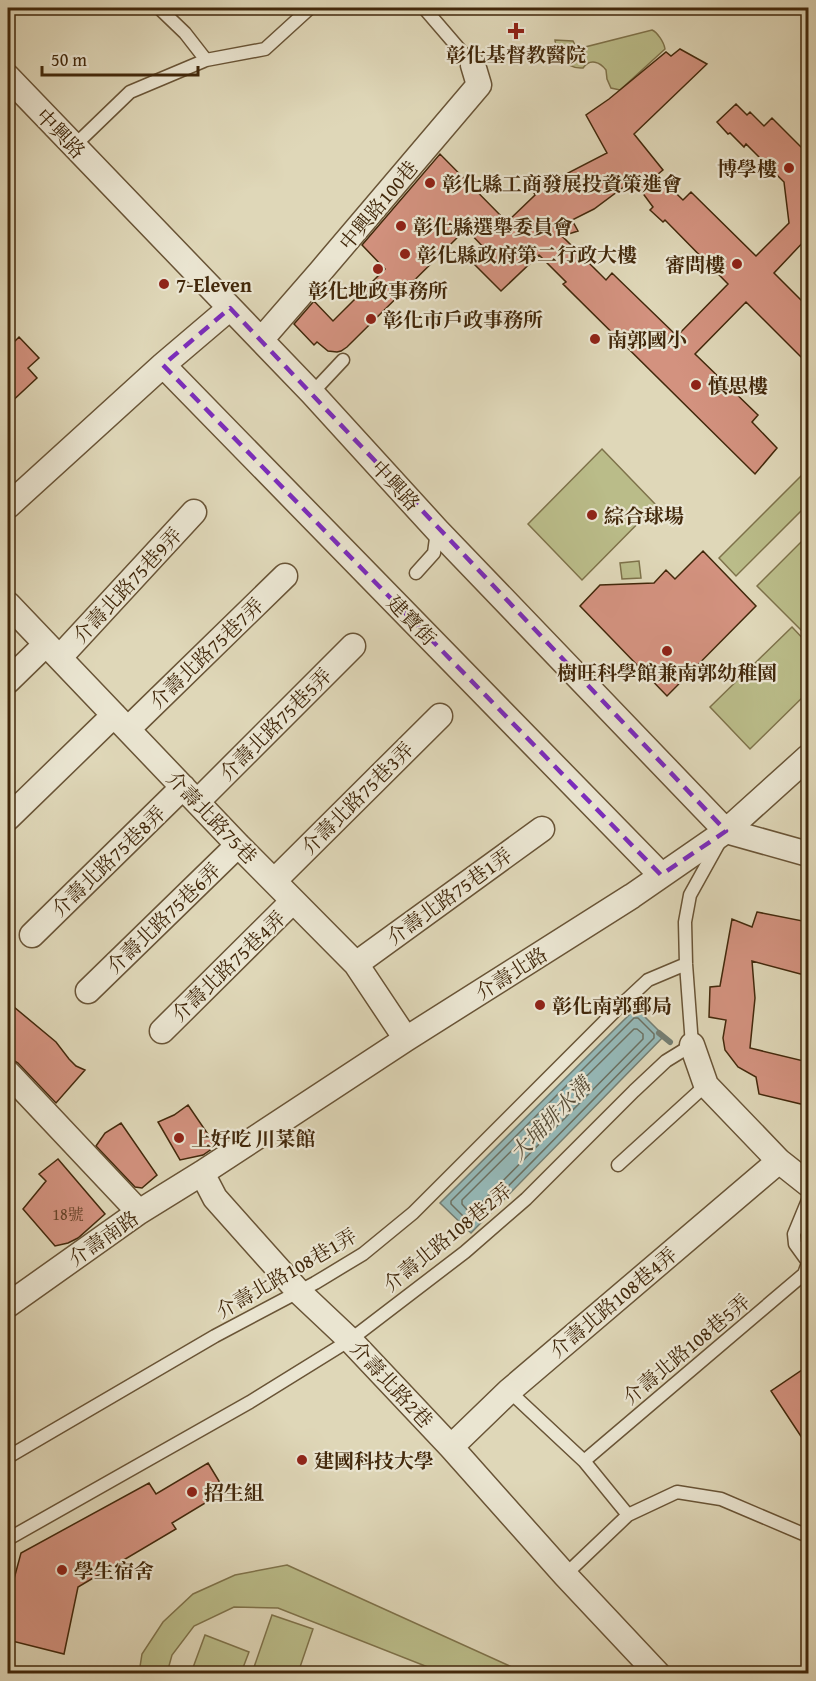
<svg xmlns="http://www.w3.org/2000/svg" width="816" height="1681" viewBox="0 0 816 1681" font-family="'Gentium Book Plus','Noto Serif TC',serif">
	<rect width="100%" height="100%" fill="#dfd7b8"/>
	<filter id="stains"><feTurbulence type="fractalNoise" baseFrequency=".00333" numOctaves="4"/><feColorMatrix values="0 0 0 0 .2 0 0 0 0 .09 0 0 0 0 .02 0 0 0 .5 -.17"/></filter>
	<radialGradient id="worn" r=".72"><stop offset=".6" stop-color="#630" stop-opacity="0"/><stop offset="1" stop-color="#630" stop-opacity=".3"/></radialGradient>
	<path fill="#babc89" stroke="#7e724a" stroke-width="1.5" d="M652,30C657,32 664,42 665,49L620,90L611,88L607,79L606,70C600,62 590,58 583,68C574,69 562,63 558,55C556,50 555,44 555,40L573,41L577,49Z
		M602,449L656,505L582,580L528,524Z
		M808,469V530L805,507L736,576L719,558Z
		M801,542L808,550V637L757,586Z
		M639,561L641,578L622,579L620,563Z
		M792,627L808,644V692L750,749L710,707Z
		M287,1565L525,1673H443L278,1608L234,1607L194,1626L172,1655L167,1673H139L142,1654L163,1622L193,1594L235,1575Z
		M272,1615L313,1629L298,1673H252Z
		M205,1635L249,1652L241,1673H191Z"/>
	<path fill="#95b8b7" stroke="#747e72" stroke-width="1.5" d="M636,1008L664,1036L471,1233L440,1203Z"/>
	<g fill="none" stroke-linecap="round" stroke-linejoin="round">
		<path stroke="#6c7061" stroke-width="1.5" d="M634,1018H638L654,1034V1038L473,1222H469L451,1204V1201Z
			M634,1029H637L643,1034V1039L473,1211L469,1212L462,1204V1200Z"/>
		<path stroke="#747e72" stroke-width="6" d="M659,1033L670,1042"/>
	</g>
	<path fill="#d3927f" stroke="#42280b" stroke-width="1.5" fill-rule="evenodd" d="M680,49L707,64L634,134L663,170L657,175L683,200L691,192L756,256L789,223L784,182L746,144L744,147L730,133L728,134L717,122L736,104L747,115L750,112L764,126L772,118L808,154V237L774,273L808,307V364L746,302L695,354L758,415L752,422L777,448L755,474L563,284L566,282L539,255L501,291L475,265L488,252L466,229L347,347L341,351L337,352L328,351L317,342L314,345L294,324L314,301L333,321L385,269L362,245L440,154L507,222L535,195L533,191L607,153L586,115L609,99L666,52L671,56ZM633,180L653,207L650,210L663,222L665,220L728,284L677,336L612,273L606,280L562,236L578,231L572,220L594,209Z
		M19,337L39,358L28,368L37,378L8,405V348Z
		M703,551L756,606L667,696L580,606L600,585L654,583L666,570L675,579Z
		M757,912L808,922V976L752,961L755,998L750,1048L808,1062V1081L805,1105L759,1094L756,1077L738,1067L725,1050L723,1038L726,1020L709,1017L710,987L720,986L732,919L752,927Z
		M8,1002L56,1042L69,1059L76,1066L85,1070L56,1103L18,1063L13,1060L8,1059Z
		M188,1105L216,1146L203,1155L180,1160L158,1122L174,1115Z
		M121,1123L157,1175L142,1188L135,1187L96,1146L105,1133Z
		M58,1159L105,1214L78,1238L68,1243L55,1246L23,1209L46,1181L39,1174Z
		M808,1366V1447L771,1391Z
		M208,1463L225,1491L172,1523L176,1529L78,1587L64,1654L8,1640L14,1609L8,1608V1601L21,1553L149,1483L156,1494Z"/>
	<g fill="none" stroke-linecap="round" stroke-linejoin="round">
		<g stroke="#695436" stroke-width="15">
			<path id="service" d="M159,8L185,33L206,60
				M424,8L473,65
				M74,146L130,92L206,60L265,49L310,8
				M312,393L343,360
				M416,573L434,553L437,531
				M618,1165L706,1085
				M808,1200L794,1234L795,1244L808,1262
				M509,1391L584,1461L628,1515
				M8,1457L215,1336L315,1283L363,1254L413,1213L619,1007L648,980L686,964
				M584,1461L804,1274L808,1263
				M8,1539L250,1402L350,1340L465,1252L526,1199L634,1091L666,1061L692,1045L686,964L685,922L690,895L720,841
				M565,1575L628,1515L677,1492L721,1499L808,1536"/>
		</g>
		<g stroke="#695436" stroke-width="27">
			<path id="minor" d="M8,77L312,393L437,530L726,831L808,854
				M261,340L321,271L479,85L473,65
				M163,365L661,875
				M8,506L163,365L230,308
				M8,604L238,845L356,964L406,1039
				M60,657L194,512
				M8,681L46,644
				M128,729L285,576
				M197,802L353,646
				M8,818L114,715
				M274,881L440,716
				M32,935L183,787
				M356,964L542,829
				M88,991L238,845
				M162,1031L293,901
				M692,1045L706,1085L779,1161L808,1184
				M8,1073L139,1212
				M202,1173L215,1198L298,1291L350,1340L451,1447L565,1575L658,1674
				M8,1305L139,1212L202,1173L406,1039L632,896L726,831L808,757
				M451,1447L509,1391L779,1161"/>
		</g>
		<use href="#service" stroke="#eae5d1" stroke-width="12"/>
		<use href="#minor" stroke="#eae5d1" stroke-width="24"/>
	</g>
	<path fill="none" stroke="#7b2cbf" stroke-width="4.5" stroke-dasharray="12 8" stroke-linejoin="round" d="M230,308L726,831L661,875L163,365Z"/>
	<g fill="#8f2418" stroke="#eae5d1" stroke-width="2">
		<path d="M513 22h6v6h6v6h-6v6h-6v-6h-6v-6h6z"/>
		<circle cx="789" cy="168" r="6"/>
		<circle cx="430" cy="183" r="6"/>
		<circle cx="401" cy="226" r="6"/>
		<circle cx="405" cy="254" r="6"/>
		<circle cx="737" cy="264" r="6"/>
		<circle cx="378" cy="269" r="6"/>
		<circle cx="164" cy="284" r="6"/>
		<circle cx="371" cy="319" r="6"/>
		<circle cx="595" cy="339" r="6"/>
		<circle cx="696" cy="385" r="6"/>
		<circle cx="592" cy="515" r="6"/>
		<circle cx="667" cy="651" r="6"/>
		<circle cx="540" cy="1005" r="6"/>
		<circle cx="179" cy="1138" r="6"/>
		<circle cx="302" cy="1460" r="6"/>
		<circle cx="192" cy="1492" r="6"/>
		<circle cx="62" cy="1570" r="6"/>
	</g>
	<g text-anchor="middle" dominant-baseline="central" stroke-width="4.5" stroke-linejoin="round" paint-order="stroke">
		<g font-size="16" fill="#664228">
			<text x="68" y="1214">18號</text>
		</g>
		<g font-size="20" font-weight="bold" fill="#42280b" stroke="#eae5d1" text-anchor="start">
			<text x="516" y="54" text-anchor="middle">彰化基督教醫院</text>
			<text x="777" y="168" text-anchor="end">博學樓</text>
			<text x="442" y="183">彰化縣工商發展投資策進會</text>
			<text x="413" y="226">彰化縣選舉委員會</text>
			<text x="417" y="254">彰化縣政府第二行政大樓</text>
			<text x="725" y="264" text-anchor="end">審問樓</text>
			<text x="176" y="284">7-Eleven</text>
			<text x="378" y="290" text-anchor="middle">彰化地政事務所</text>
			<text x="383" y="319">彰化市戶政事務所</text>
			<text x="607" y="339">南郭國小</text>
			<text x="708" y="385">慎思樓</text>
			<text x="604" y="515">綜合球場</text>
			<text x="667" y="672" text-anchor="middle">樹旺科學館兼南郭幼稚園</text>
			<text x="552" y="1005">彰化南郭郵局</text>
			<text x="191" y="1138">上好吃 川菜館</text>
			<text x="314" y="1460">建國科技大學</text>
			<text x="204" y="1492">招生組</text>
			<text x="74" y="1570">學生宿舍</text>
		</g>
		<g font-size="20" fill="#42280b" stroke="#eae5d1">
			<text transform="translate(61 133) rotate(46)">中興路</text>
			<text transform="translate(378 205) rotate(-50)">中興路100巷</text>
			<text transform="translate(396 485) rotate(47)">中興路</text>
			<text transform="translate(127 585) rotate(-47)">介壽北路75巷9弄</text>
			<text transform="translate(412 620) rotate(46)">建寶街</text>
			<text transform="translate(206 653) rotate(-44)">介壽北路75巷7弄</text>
			<text transform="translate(275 724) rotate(-45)">介壽北路75巷5弄</text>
			<text transform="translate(357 798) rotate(-45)">介壽北路75巷3弄</text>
			<text transform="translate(212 817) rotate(46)">介壽北路75巷</text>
			<text transform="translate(108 861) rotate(-44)">介壽北路75巷8弄</text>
			<text transform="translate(449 896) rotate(-36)">介壽北路75巷1弄</text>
			<text transform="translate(163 918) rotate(-44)">介壽北路75巷6弄</text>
			<text transform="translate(228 966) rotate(-44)">介壽北路75巷4弄</text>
			<text transform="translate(511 973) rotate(-32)">介壽北路</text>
			<text transform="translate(447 1237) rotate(-39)">介壽北路108巷2弄</text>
			<text transform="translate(103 1238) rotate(-35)">介壽南路</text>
			<text transform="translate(286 1273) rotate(-30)">介壽北路108巷1弄</text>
			<text transform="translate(613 1302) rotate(-40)">介壽北路108巷4弄</text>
			<text transform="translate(686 1349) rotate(-40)">介壽北路108巷5弄</text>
			<text transform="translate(392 1384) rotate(47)">介壽北路2巷</text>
		</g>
		<g font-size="21" font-style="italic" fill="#574c36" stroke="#eae5d1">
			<text transform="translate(550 1119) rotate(-46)">大埔排水溝</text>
		</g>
	</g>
	<rect width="816" height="1681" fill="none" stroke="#dfd7b8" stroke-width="30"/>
	<rect x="9" y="9" width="798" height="1663" fill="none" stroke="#42280b" stroke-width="3"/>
	<rect x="15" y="15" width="786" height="1651" fill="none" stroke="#42280b" stroke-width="1.5"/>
	<path d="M42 66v9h156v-9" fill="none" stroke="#42280b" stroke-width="3"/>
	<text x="51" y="66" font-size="18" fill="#42280b" stroke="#eae5d1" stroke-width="4.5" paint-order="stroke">50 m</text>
	<rect width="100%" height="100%" filter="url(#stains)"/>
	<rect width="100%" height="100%" fill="url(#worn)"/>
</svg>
